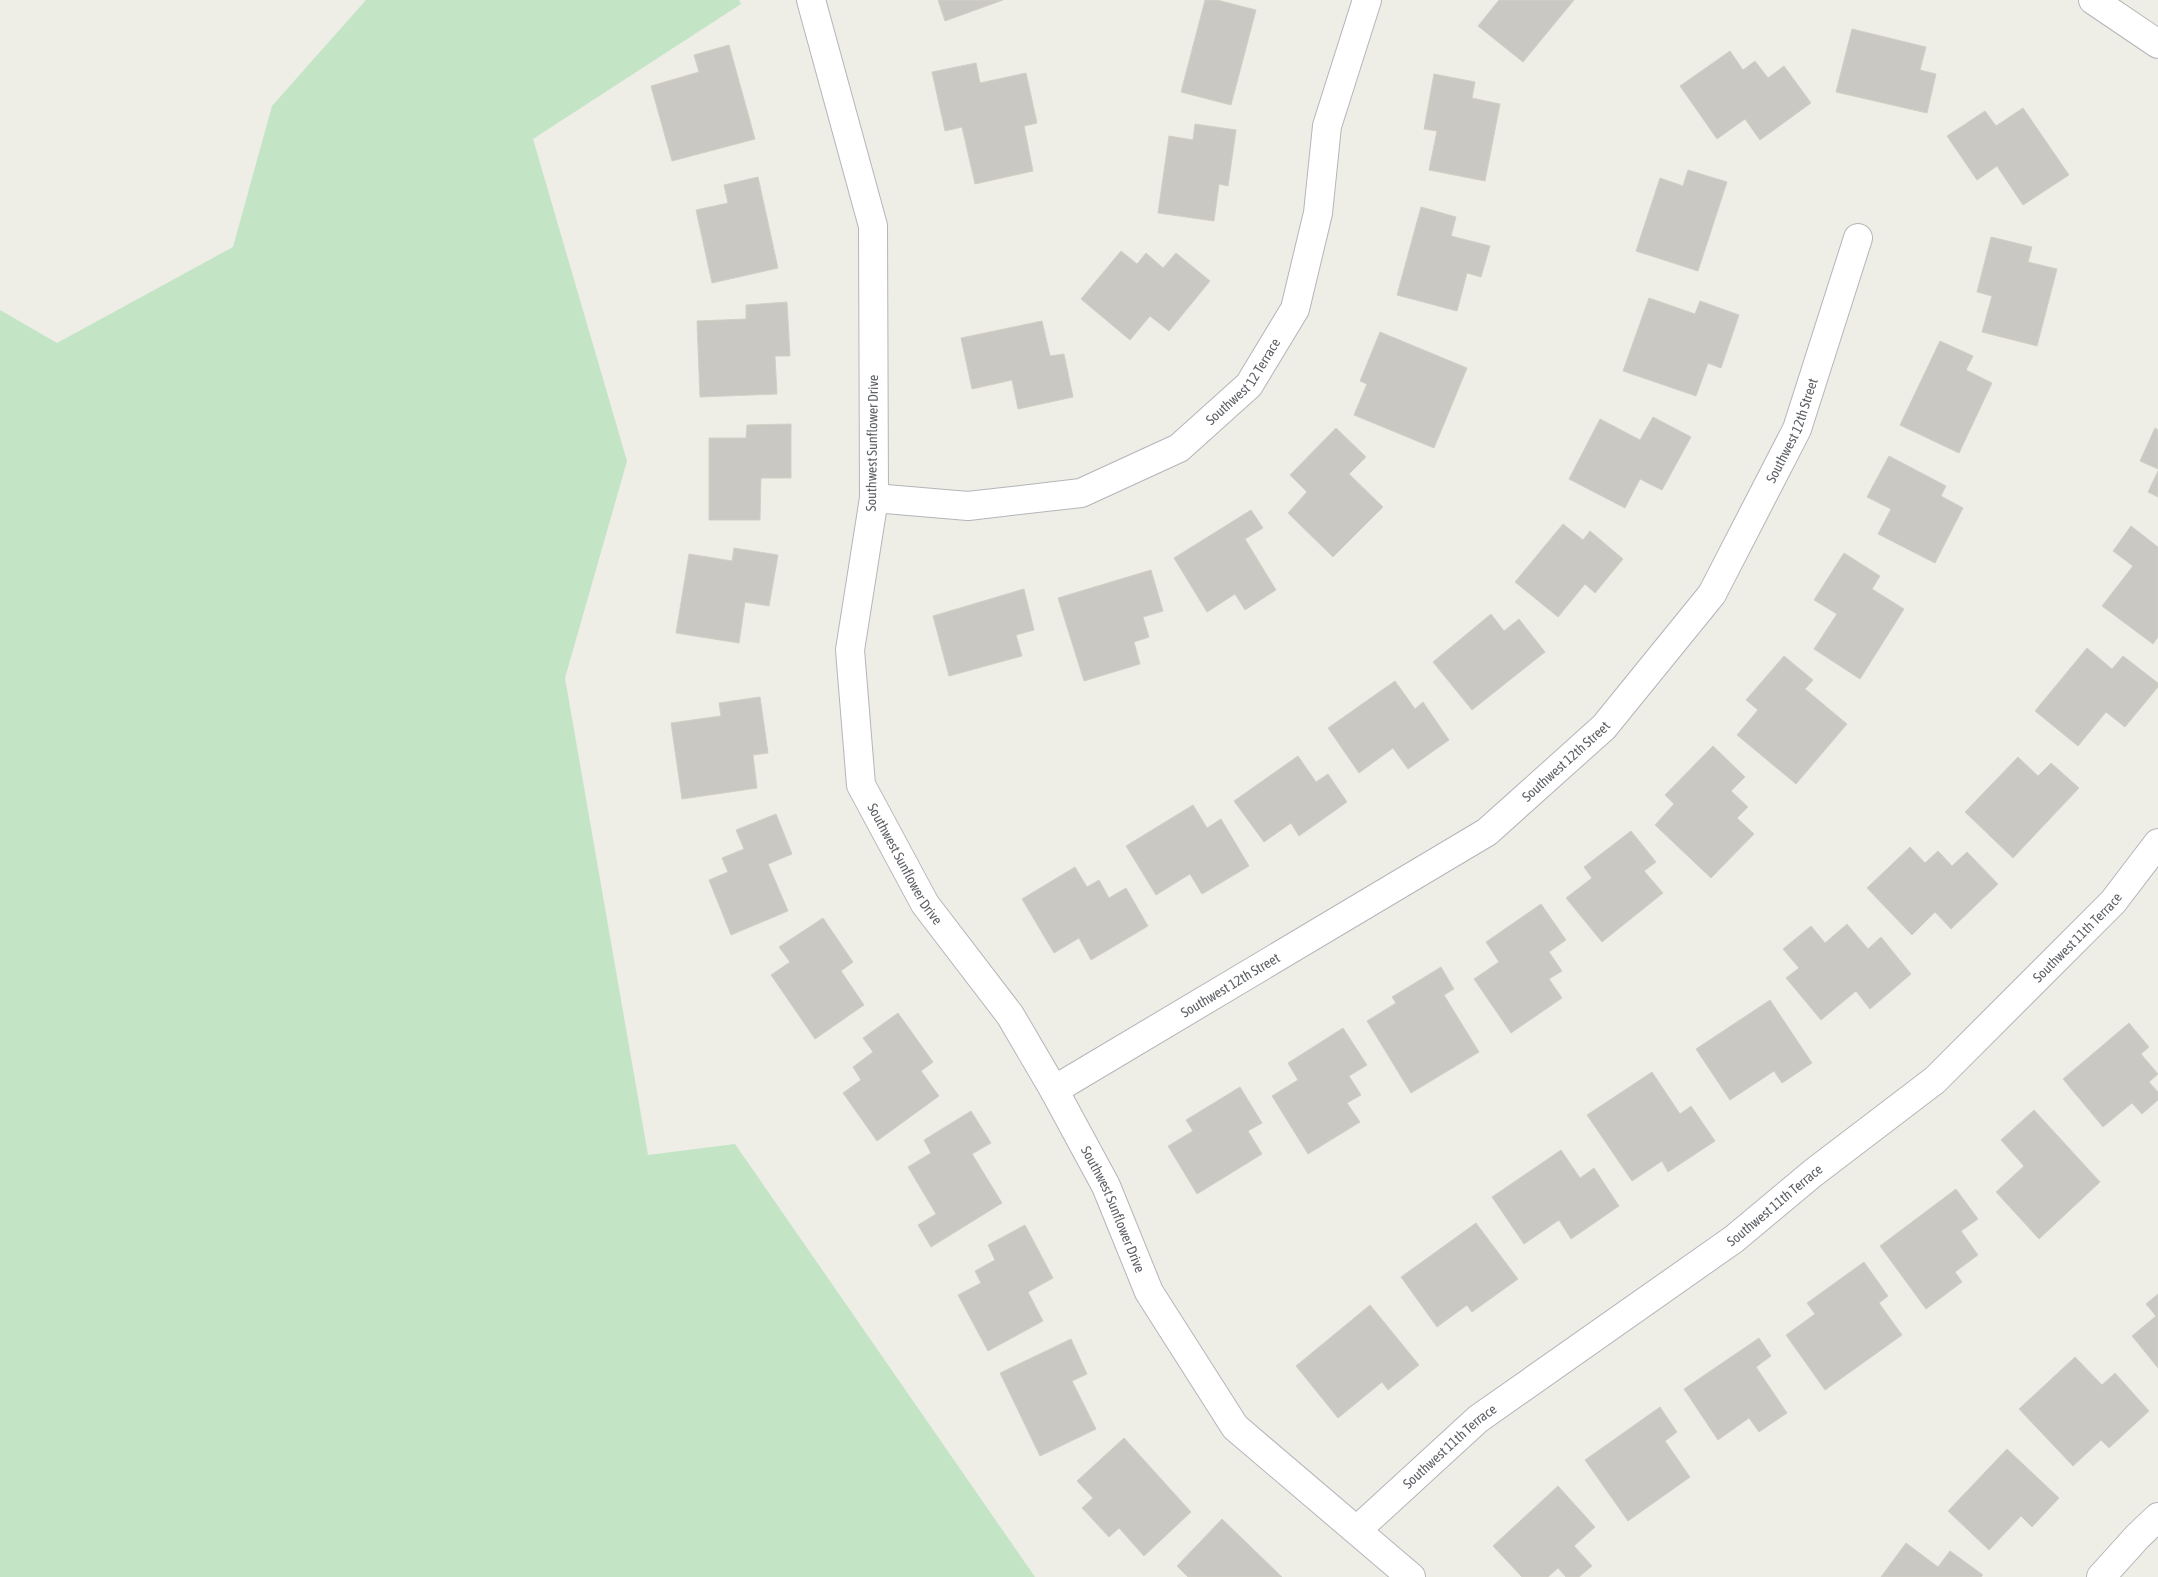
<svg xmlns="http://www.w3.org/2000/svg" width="2158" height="1577" viewBox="0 0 2158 1577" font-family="'Asap Condensed',sans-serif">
	<rect width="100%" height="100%" fill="#eeede6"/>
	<path fill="#c4e4c6" d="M366,0H739L741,4L533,139L627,461L565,678L648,1155L735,1144L1035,1577H0V310L57,343L233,247L272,106Z"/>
	<path fill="#cac8c2" stroke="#d3cfc4" d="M938,0H1003L945,21Z
		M1205,0H1217L1256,10L1231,105L1181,92Z
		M1499,0H1574L1523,62L1478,26Z
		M1852,29L1926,47L1920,70L1936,74L1927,113L1836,92Z
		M729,45L755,139L672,161L651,86L699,72L694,55Z
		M1730,51L1743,70L1755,61L1768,78L1784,66L1811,103L1760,140L1745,119L1717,139L1680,86Z
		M976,63L980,83L1026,73L1037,123L1024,126L1033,171L975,184L962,127L945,131L932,72Z
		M1434,74L1475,82L1472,98L1500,104L1485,181L1429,170L1437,131L1424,129Z
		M2023,108L2069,175L2023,205L1997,166L1977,180L1947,136L1985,111L1996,126Z
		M1195,124L1236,130L1228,186L1219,184L1214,221L1158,213L1169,136L1193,140Z
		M1688,170L1727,182L1698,271L1636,251L1660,178L1683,186Z
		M758,177L778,268L712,283L696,210L728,203L724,185Z
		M1421,207L1456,217L1451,236L1490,246L1481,277L1467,273L1457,311L1397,295Z
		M1991,237L2032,247L2028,262L2057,269L2037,346L1982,332L1992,296L1977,292Z
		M1121,251L1137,264L1146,253L1163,268L1176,253L1210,281L1169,331L1150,316L1130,340L1081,299Z
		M1649,298L1695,314L1700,301L1739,315L1721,368L1708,363L1696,396L1623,371Z
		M787,302L790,356H775L777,394L700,397L697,321L746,319V305Z
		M1042,321L1050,356L1064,354L1073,397L1018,409L1012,380L972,389L961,338Z
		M1380,332L1467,368L1434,448L1354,415L1367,384L1360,381Z
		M1940,341L1973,356L1966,370L1992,383L1959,453L1900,425Z
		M1653,417L1691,437L1662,490L1640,479L1625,508L1569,479L1600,419L1640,440Z
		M791,424V478H761L760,520H709V438H746L747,425Z
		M1336,428L1366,457L1349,474L1383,507L1333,557L1288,513L1307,492L1290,475Z
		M2155,428L2158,430V469L2140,461Z
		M1889,456L1946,486L1941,496L1963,508L1935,563L1878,534L1891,509L1867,497Z
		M2158,471V497L2148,492Z
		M1251,510L1263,528L1245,539L1276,590L1245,610L1235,594L1207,612L1174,558Z
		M1563,524L1583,540L1590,531L1623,559L1595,593L1585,584L1558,617L1515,582Z
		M2131,526L2158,547V637L2153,644L2102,606L2133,566L2113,551Z
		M734,548L778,555L769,606L745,602L739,643L676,633L689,554L732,561Z
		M1844,553L1880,576L1872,589L1904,609L1860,679L1814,649L1837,614L1814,600Z
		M1151,570L1163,611L1143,617L1149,637L1134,642L1140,664L1084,681L1058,598Z
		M1024,589L1034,630L1016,635L1022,656L949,676L933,616Z
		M1491,614L1504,631L1519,619L1545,652L1472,710L1433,662Z
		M2087,648L2112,669L2123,656L2158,683V687L2125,727L2106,712L2078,746L2035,711Z
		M1784,656L1813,680L1805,689L1847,724L1796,784L1737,735L1758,710L1746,700Z
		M1395,681L1415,709L1423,702L1449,740L1408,769L1393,748L1359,773L1328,728Z
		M760,697L768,753L753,755L757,788L682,799L671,723L721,716L719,703Z
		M1713,746L1745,777L1731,791L1748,807L1737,818L1754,834L1711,878L1655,825L1674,804L1665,795Z
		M1298,756L1316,782L1328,774L1347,802L1299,836L1291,823L1264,842L1234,801Z
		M2018,757L2038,776L2051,763L2079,788L2013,858L1965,812Z
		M1193,805L1207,828L1221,819L1249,866L1202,894L1190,874L1156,895L1126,846Z
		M776,814L792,854L768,864L788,911L731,935L709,880L728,872L722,858L744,849L736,830Z
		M1631,831L1656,862L1644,871L1663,893L1602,942L1566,898L1592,878L1584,867Z
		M1910,847L1925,863L1938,851L1952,866L1967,852L1998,884L1951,929L1935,912L1912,935L1867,888Z
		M1075,867L1087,887L1099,880L1109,898L1126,888L1148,926L1091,960L1079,938L1054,953L1022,899Z
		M1541,904L1566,940L1549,952L1562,971L1549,979L1562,998L1511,1033L1474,979L1499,962L1486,942Z
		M823,918L853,962L841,971L864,1005L815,1039L771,975L790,962L779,947Z
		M1847,924L1868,949L1881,937L1911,974L1870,1009L1856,991L1821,1020L1786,978L1799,968L1783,949L1811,926L1825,943Z
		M1441,967L1454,989L1444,995L1479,1052L1411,1093L1367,1021L1396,1003L1392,997Z
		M1770,1000L1812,1063L1782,1083L1774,1071L1730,1100L1696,1049Z
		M898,1013L933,1062L921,1071L939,1096L877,1141L843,1093L861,1080L853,1067L873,1052L863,1038Z
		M2129,1023L2149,1047L2141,1054L2158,1074L2149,1082L2158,1092V1100L2142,1114L2132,1103L2103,1127L2063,1079Z
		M1343,1028L1367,1065L1349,1076L1361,1095L1347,1103L1360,1122L1308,1154L1272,1096L1298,1080L1288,1063Z
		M1652,1072L1680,1114L1691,1106L1715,1141L1668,1172L1662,1161L1632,1181L1587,1115Z
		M1240,1087L1262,1123L1248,1131L1262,1154L1197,1194L1168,1146L1193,1131L1186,1120Z
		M2034,1110L2100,1182L2039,1239L1996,1192L2024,1166L2001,1140Z
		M971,1111L991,1143L972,1154L1002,1203L931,1247L918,1225L936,1214L908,1167L931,1153L924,1140Z
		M1561,1150L1580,1178L1594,1168L1619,1206L1571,1239L1559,1220L1524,1244L1492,1197Z
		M1956,1189L1978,1219L1961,1231L1978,1255L1955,1272L1962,1282L1926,1309L1880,1246Z
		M1476,1223L1518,1279L1472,1312L1467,1305L1437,1327L1401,1277Z
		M1025,1225L1053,1278L1028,1292L1043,1321L988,1351L958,1295L981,1283L975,1271L995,1260L988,1245Z
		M1864,1262L1888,1296L1879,1303L1902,1335L1825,1390L1786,1335L1815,1314L1807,1303Z
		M2158,1294V1368L2132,1336L2156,1316L2146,1304Z
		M1370,1305L1419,1365L1388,1390L1382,1382L1338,1418L1296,1366Z
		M1759,1338L1771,1356L1756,1367L1787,1413L1759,1432L1749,1418L1718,1440L1684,1389Z
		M1071,1339L1087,1374L1072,1381L1096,1429L1040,1456L1000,1373Z
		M2075,1357L2102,1385L2115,1373L2149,1411L2109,1448L2101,1440L2073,1466L2019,1409Z
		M1660,1407L1677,1432L1665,1441L1690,1477L1628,1521L1585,1460Z
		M1124,1438L1191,1512L1144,1556L1119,1528L1109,1537L1082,1508L1093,1498L1077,1481Z
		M2007,1449L2059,1498L2032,1527L2021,1516L1989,1550L1948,1511Z
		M1558,1486L1595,1527L1574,1546L1592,1566L1579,1577H1566L1558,1568L1548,1577H1522L1493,1546Z
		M1222,1519L1282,1577H1188L1177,1566Z
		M1906,1543L1938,1567L1950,1551L1983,1575L1981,1577H1881Z"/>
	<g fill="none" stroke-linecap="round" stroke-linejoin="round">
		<g stroke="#b3b5b9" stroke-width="30">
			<g id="minor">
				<path id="s1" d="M811,0L873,226L874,498L850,650L861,785L925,904L1010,1015L1054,1090L1106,1186L1149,1292L1235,1427L1411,1577"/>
				<path d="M2093,0L2158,44"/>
				<path id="s2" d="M874,498L968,506L1081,493L1179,448L1249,385L1295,309L1318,213L1327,126L1367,0"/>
				<path id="s3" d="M1054,1090L1487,832L1604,727L1712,594L1797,429L1858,238"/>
				<path id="s4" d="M1357,1530L1478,1419L1734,1239L1813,1173L1935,1080L2113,902L2158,843"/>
				<path d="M2101,1577L2138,1536L2158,1517"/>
			</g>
		</g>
		<use href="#minor" stroke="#fff" stroke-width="28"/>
	</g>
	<g text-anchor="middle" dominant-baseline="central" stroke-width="4" stroke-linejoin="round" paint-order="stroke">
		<g font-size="14" fill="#5d6065" stroke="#fff">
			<text stroke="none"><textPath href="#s2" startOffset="409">Southwest 12 Terrace</textPath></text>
			<text stroke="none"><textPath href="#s3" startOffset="1015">Southwest 12th Street</textPath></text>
			<text transform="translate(872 443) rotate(-89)">Southwest Sunflower Drive</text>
			<text stroke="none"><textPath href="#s3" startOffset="610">Southwest 12th Street</textPath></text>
			<text stroke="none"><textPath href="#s1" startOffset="886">Southwest Sunflower Drive</textPath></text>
			<text stroke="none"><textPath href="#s4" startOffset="935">Southwest 11th Terrace</textPath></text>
			<text stroke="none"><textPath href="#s3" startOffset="205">Southwest 12th Street</textPath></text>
			<text stroke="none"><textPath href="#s4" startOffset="530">Southwest 11th Terrace</textPath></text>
			<text stroke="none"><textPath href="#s1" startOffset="1291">Southwest Sunflower Drive</textPath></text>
			<text stroke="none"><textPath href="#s4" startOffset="125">Southwest 11th Terrace</textPath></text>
		</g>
	</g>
</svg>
